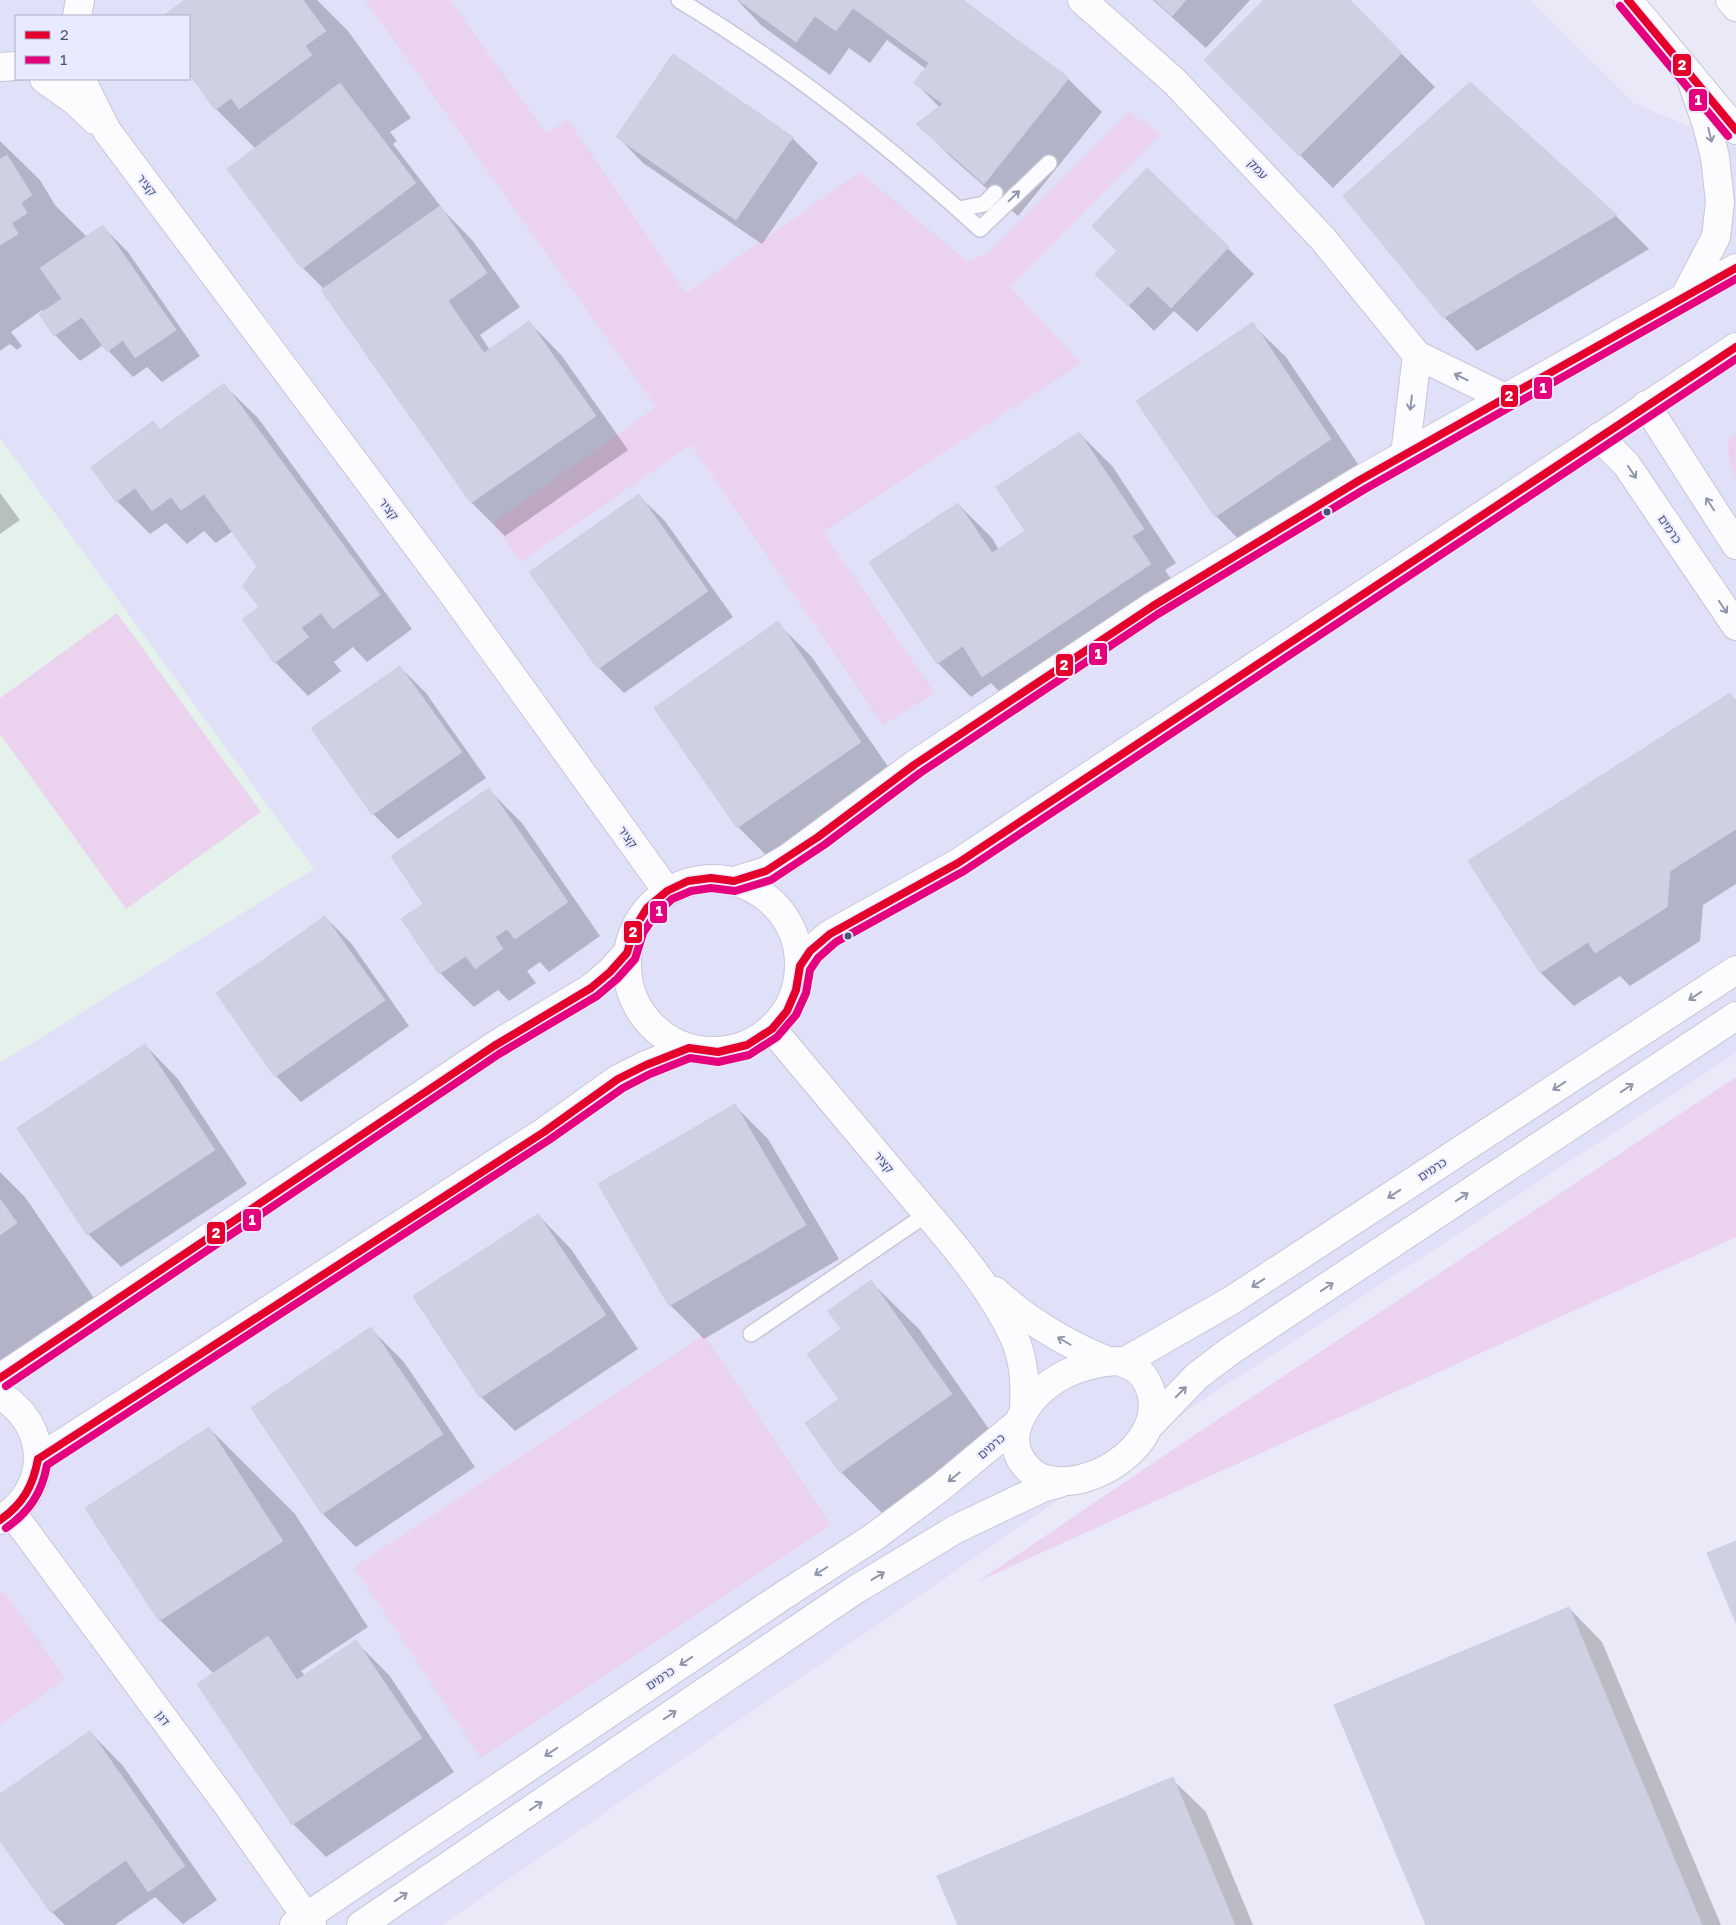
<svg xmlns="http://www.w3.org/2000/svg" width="1736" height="1925" viewBox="0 0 1736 1925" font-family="'Golos Text','Noto Sans Hebrew',sans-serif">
	<rect width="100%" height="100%" fill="#eae9f7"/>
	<path fill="#e0e0f9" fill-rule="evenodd" d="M0,0H1530L1634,103L1736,146V1053L1203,1400L442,1925H0ZM16,16H189V79H16Z"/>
	<path fill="#e4f2eb" d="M0,438L314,869L0,1063Z"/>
	<path fill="#ebd3f0" d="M365,0H450L546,133L568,120L686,293L860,172L967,261L987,254L1129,112L1161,134L1010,287L1081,363L823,532L935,693L883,725L691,445L521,562L493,523L656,407Z
		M1736,433V477L1730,467L1727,441Z
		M117,613L261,812L126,909L0,734V698Z
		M1736,1077V1237L977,1582L1199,1432Z
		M704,1335L831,1525L481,1758L354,1567Z
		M0,1592L6,1594L65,1679L0,1725Z"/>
	<path fill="#0003" d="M187,0H317L348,31L411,118L390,132L397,141L393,144L445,212L473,241L520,307L480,335L490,350L529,322L562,356L628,450L505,536L472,503L323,290L324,289L303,268L229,169L256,149L216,109L189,72V16H165Z
		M737,0H960L1068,79L1102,112L1018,216L951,157L918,124L940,108L916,83L926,69L887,40L870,63L849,48L830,75L762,26Z
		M1153,0H1250L1206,48Z
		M1266,0H1348L1435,87L1333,188L1205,60Z
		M1470,84L1616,216L1649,249L1477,351L1444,317Z
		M618,137L792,138L818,163L762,244L643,163Z
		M0,141L40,180L55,205L87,237L102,226L128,252L200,356L162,382L147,367L133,377L103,345L80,361L55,335L42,310L11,332L22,346L17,350L10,344L0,351Z
		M1148,170L1254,274L1197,332L1174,311L1154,331L1122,299L1119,251Z
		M1252,324L1286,357L1364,473L1249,550L1216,516Z
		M224,385L258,418L412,629L367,662L353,647L334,662L341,671L308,696L275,662L244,619L261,607L259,566L233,531L216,543L204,531L187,544L166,523L150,534L117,501L153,423L161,431Z
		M1079,433L1113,467L1176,563L1165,570L1184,598L1016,709L991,683L971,697L938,663L958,504L992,538L999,550L1027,532Z
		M0,493L20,520L0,534Z
		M639,496L665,521L733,617L624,693L599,668Z
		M777,623L811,656L894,775L771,860L738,827Z
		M400,667L426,693L486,778L398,839L373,814Z
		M1730,695L1736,701V884L1703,905L1700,941L1630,986L1620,976L1574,1006L1541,973L1470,861Z
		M489,790L522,823L600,936L549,972L540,962L527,971L536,983L509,1001L498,990L474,1007L440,973L403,919L425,905Z
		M325,917L351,943L409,1026L301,1102L276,1076Z
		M145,1045L178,1079L247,1184L121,1267L88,1234Z
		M734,1105L768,1139L839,1259L704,1339L670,1305Z
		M0,1172L25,1197L102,1310L0,1380Z
		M538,1215L571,1249L638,1349L515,1431L481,1397L415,1296Z
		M871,1282L919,1329L998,1442L889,1520L841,1472L840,1399L843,1330Z
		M371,1329L404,1362L475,1467L356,1547L323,1514L252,1408Z
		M209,1428L295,1514L368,1627L301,1671L305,1676L356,1642L389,1675L454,1772L326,1857L293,1824L214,1674L160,1620L87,1508Z
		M1569,1608L1602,1642L1721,1925H1427Z
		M90,1732L123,1766L217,1900L183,1924L155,1897L115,1925H65L52,1912L0,1839V1795Z
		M1172,1779L1206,1812L1253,1925H959Z"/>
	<path fill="#ced1e1" stroke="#cccfe0" d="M185,0H303L326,31L305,46L312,55L239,109L231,98L215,110L189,74V16H163Z
		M738,0H963L1069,78L984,184L916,124L943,104L914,83L929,63L853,8L836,31L815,16L796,42Z
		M1155,0H1186L1172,16Z
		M1264,0H1350L1402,53L1299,156L1204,60Z
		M673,54L793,137L736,220L616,137Z
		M1470,82L1617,215L1443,318L1343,196Z
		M340,83L416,183L302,269L227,169Z
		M7,155L32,195L21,203L27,213L12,223L18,234L0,245V159Z
		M1147,168L1229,247L1171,308L1148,286L1128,306L1095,274L1117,251L1092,226Z
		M440,206L487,273L448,301L484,353L529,321L596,416L471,503L321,290Z
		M103,225L176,330L135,358L123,340L107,352L82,317L54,336L39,314L62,299L40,268Z
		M1253,322L1331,439L1215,517L1136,401Z
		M224,383L380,595L333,629L321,613L301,628L309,637L274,663L242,619L259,607L243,586L257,566L204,494L181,510L171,497L152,511L135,488L116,502L91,467L153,421L160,430Z
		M1079,432L1144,529L1132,536L1151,564L982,677L963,646L937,664L869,562L958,503L992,553L1025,531L996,487Z
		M639,494L708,591L598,669L529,572Z
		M778,621L861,742L737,828L654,708Z
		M400,666L462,752L372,815L311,728Z
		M1730,693L1736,703V829L1670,871L1667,907L1595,953L1588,942L1540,973L1468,861Z
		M489,788L568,902L515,939L507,929L495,937L503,949L475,969L466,956L439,974L401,919L423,904L391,856Z
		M325,916L385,1000L275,1077L216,993Z
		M145,1044L215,1150L87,1235L17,1128Z
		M735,1104L806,1225L669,1306L598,1184Z
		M0,1199L17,1223L0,1235Z
		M538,1214L606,1315L480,1398L413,1296Z
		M871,1280L952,1394L840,1473L805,1423L839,1399L807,1354L841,1329L828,1311Z
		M371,1327L443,1434L322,1514L251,1408Z
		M209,1427L283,1541L159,1621L85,1508Z
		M1736,1541V1623L1707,1553Z
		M1569,1607L1702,1925H1426L1334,1705Z
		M268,1636L297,1680L356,1640L422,1738L292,1825L197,1684Z
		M90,1731L185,1866L148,1892L126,1860L51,1913L0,1841V1794Z
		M1173,1777L1235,1925H958L937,1876Z"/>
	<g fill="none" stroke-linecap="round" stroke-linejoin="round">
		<g stroke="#c5c7d7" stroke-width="18">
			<path id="lane" d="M679,0C787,65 887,144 980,229L1049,163
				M959,209L984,204L995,193
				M751,1334L927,1214"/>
		</g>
		<g stroke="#c5c7d7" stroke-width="30">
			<path id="street" d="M1082,0L1174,81L1323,239L1417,355L1505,398
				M77,16L80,0
				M0,67L16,66
				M44,79L75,101L95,120
				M81,79L107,131L450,590L667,891
				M1646,405L1736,545
				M1599,437L1626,464L1736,626
				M1405,455L1417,355
				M772,1029C817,1083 862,1136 907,1190C945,1235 989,1283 1014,1337C1025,1361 1025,1386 1024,1412
				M995,1291C1029,1322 1066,1344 1108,1361
				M1117,1361C1130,1364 1141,1370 1147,1382C1175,1437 1095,1493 1045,1479C1033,1476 1026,1468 1020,1458C1012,1443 1015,1429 1022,1415C1041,1380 1079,1363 1117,1361Z
				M1124,1362L1232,1300L1736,970
				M1148,1427L1197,1376L1230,1351L1736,1016
				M12,1513L229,1807L312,1925
				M294,1925L781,1597L874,1537L941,1487L1018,1423
				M361,1925L855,1590L956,1529L1042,1488L1060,1483"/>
		</g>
		<g stroke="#c6c7d8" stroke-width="30">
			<path id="secondary" d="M1628,0L1736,130
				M1730,0L1736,7
				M1685,296L1716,237L1720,202L1715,157L1707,125L1689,73
				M627 965a86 86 0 1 1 172 0a86 86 0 1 1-172 0Z
				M734,881L766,871L788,858L914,765L1153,606L1360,480L1736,268
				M800,966L810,951L830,934L958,863L1736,347
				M0,1378L494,1046L591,988L610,972L627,953
				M0,1395C51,1426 50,1490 0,1520
				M38,1459L544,1132L618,1079L646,1065L689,1048"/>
		</g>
		<use href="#lane" stroke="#fcfcfe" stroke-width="15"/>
		<use href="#street" stroke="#fcfcfe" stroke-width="28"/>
		<use href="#secondary" stroke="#fcfcfe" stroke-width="28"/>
		<g stroke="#eaeaff" stroke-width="11">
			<path id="bus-1" d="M1628,0L1736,130
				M0,1378L494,1046L591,988L610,972L627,953L634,929L647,908L667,891L688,881L711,878L734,881L766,871L818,837L914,765L1153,606L1360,480L1736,268
				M38,1459L544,1132L618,1079L646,1065L689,1048L718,1052L747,1045L772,1029L787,1011L796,990L800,966L810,951L830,934L958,863L1736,347
				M0,1520C23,1504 33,1486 38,1459"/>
		</g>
		<g stroke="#eaeaff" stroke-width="11">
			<path id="bus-2" d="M1620,6L1728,136
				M6,1386L499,1054L597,996L617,979L635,959L643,933L655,915L672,899L691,891L711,888L735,891L771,880L824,845L920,773L1158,614L1365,489L1736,279
				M6,1528C29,1512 42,1493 47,1465L549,1140L623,1088L650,1074L690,1058L718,1062L749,1055L777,1037L796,1015L806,993L810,970L818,958L836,942L964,871L1736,359"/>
		</g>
		<use href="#bus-1" stroke="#e4002b" stroke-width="8"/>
		<use href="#bus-2" stroke="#e5007d" stroke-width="8"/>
	</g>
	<defs><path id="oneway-shaft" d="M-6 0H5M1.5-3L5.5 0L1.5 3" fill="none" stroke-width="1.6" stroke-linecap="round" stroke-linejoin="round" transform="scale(1.25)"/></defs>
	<g stroke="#9097ac">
		<use href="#oneway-shaft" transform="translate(1710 135) rotate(77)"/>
		<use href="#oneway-shaft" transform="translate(1014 196) rotate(-44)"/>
		<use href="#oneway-shaft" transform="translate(1461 377) rotate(-154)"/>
		<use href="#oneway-shaft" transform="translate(1411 403) rotate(97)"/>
		<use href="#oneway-shaft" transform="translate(1632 472) rotate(56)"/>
		<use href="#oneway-shaft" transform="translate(1710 504) rotate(-123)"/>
		<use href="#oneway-shaft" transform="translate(1723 607) rotate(56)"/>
		<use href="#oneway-shaft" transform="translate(1695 996) rotate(147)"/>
		<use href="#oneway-shaft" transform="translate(1559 1086) rotate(147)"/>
		<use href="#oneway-shaft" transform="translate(1627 1088) rotate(-34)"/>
		<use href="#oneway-shaft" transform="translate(1394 1194) rotate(147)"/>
		<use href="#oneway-shaft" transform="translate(1462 1197) rotate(-34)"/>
		<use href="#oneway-shaft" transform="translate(1258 1283) rotate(147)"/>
		<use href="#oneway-shaft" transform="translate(1327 1287) rotate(-34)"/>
		<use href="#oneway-shaft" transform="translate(1064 1341) rotate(-150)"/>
		<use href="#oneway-shaft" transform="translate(1181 1392) rotate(-45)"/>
		<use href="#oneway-shaft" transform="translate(954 1477) rotate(141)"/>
		<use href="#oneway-shaft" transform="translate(821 1571) rotate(148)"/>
		<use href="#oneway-shaft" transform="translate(878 1576) rotate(-31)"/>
		<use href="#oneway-shaft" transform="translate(686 1661) rotate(146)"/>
		<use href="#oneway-shaft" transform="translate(670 1715) rotate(-34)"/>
		<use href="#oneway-shaft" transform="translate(551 1752) rotate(146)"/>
		<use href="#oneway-shaft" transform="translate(536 1806) rotate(-34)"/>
		<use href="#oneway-shaft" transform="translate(401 1897) rotate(-34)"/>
	</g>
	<g fill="#485476" stroke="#eaeaff" stroke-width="2">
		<circle cx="1327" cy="512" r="4.5"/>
		<circle cx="848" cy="936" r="4.5"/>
	</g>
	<g text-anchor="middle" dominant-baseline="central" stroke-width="4" stroke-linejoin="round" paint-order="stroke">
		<g font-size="12" fill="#485476" stroke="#eaeaff">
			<text transform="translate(1258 169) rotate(47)">עמק</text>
			<text transform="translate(147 185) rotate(53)">קציר</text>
			<text transform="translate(389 509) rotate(53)">קציר</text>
			<text transform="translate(1670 529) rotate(56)">כרמים</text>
			<text transform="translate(628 837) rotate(54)">קציר</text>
			<text transform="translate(884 1162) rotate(50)">קציר</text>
			<text transform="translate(1432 1169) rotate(-33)">כרמים</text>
			<text transform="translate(991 1446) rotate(-41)">כרמים</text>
			<text transform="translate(660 1678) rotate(-34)">כרמים</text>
			<text transform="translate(163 1718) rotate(53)">דגן</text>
		</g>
	</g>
	<g stroke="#eaeaff" stroke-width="2">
		<rect x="1672" y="53" width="20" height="24" rx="5" fill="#e4002b"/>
		<rect x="1688" y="88" width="20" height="24" rx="5" fill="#e5007d"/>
		<rect x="1533" y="376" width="20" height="24" rx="5" fill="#e5007d"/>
		<rect x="1500" y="384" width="19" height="24" rx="5" fill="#e4002b"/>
		<rect x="1088" y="642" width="20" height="24" rx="5" fill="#e5007d"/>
		<rect x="1055" y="653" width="19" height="24" rx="5" fill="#e4002b"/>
		<rect x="649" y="900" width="19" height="24" rx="5" fill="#e5007d"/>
		<rect x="623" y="920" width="20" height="24" rx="5" fill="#e4002b"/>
		<rect x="242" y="1208" width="20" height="24" rx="5" fill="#e5007d"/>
		<rect x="206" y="1221" width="20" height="24" rx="5" fill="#e4002b"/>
	</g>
	<g font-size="14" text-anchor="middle" font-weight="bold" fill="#fff">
		<text x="1682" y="70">2</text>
		<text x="1698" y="105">1</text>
		<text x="1543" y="393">1</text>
		<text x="1509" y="401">2</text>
		<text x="1098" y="659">1</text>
		<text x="1064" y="670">2</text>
		<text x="659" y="916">1</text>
		<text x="633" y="937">2</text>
		<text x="252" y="1225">1</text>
		<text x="216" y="1238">2</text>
	</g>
	<rect x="15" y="15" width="175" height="65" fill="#eaeaff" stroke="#a9aec8"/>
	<rect x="25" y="31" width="25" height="8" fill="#e4002b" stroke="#a9aec8"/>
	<text x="60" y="40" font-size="15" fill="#485476">2</text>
	<rect x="25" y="56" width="25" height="8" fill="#e5007d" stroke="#a9aec8"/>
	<text x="60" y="65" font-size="15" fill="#485476">1</text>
</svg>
